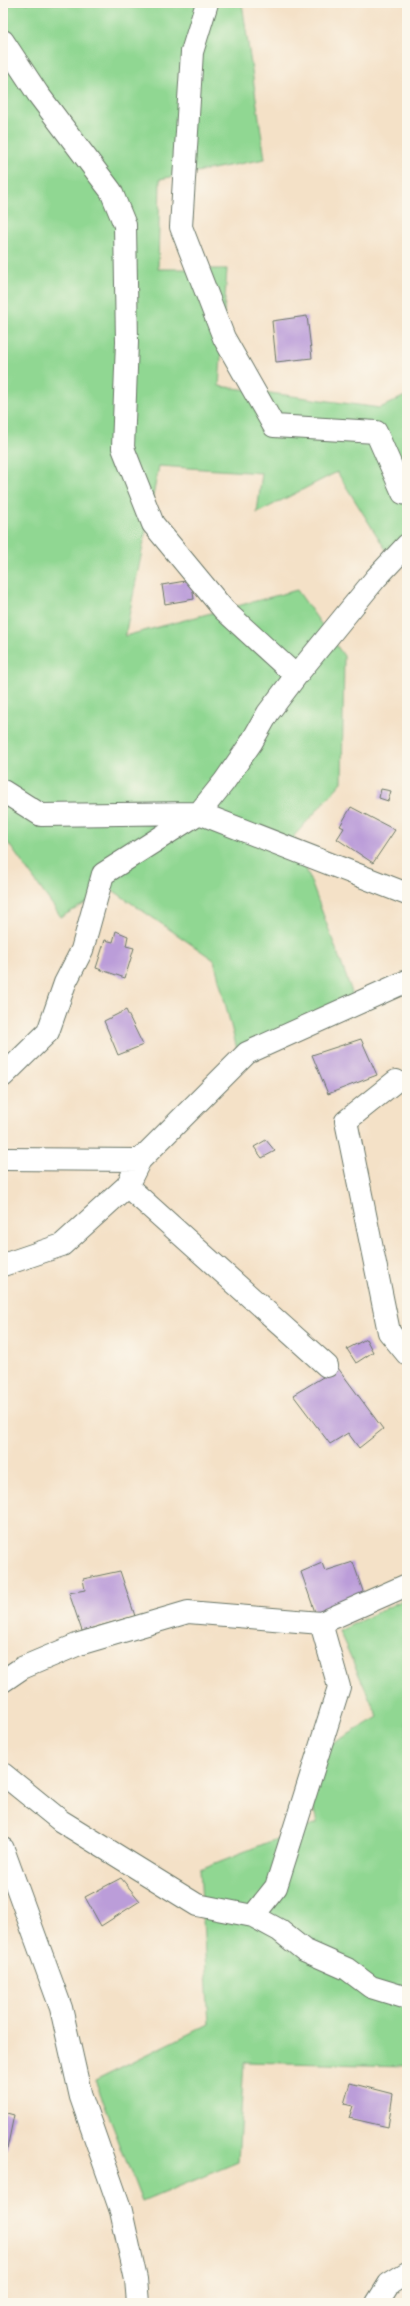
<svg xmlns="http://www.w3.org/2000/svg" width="410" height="2306" viewBox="0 0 410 2306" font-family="'Libre Bodoni',serif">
	<rect width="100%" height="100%" fill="#fbf7ec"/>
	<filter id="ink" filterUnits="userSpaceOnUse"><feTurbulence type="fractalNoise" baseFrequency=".025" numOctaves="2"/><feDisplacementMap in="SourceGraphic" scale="8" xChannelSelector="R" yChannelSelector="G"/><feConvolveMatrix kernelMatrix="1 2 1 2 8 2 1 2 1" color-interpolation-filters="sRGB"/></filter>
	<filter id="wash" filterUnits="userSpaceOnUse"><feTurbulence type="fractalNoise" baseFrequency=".012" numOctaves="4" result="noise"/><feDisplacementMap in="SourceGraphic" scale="16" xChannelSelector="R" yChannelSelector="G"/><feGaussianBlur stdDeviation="0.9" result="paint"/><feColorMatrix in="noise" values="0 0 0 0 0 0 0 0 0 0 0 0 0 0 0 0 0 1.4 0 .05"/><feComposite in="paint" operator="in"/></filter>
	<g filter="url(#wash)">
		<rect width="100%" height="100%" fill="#f4e1c7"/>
		<path fill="#90d792" stroke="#588a63" d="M3,3H242L265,159L160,179L158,269H227L219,386L380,408L407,395V550L391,558L337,472L257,513L262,473L159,466L125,636L297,590L344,656L342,782L294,836L356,1003L238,1053L214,960L111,889L61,917L3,836Z
			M407,1598V2066L244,2062L238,2162L142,2202L95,2080L209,2024L200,1869L317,1823L303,1761L378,1717L339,1631Z"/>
		<g id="blocks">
			<path fill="#bb9dd9" d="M307,316L312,358L276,362L272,321Z
				M191,580L194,599L165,604L162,585Z
				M381,789L391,791L388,801L379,798Z
				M351,807L395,830L373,863L337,839L344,828L340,826Z
				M116,931L128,936L126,946L134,948L125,978L96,968L105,940L113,942Z
				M126,1010L143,1045L118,1055L104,1021Z
				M361,1039L377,1075L328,1094L312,1055Z
				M266,1140L275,1151L262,1158L254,1147Z
				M366,1339L373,1352L356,1363L347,1349Z
				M338,1368L383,1429L359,1448L348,1433L330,1444L293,1395Z
				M353,1562L366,1600L316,1615L301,1572L322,1563L325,1571Z
				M120,1571L135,1616L82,1631L69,1593L85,1590L83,1579Z
				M121,1878L140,1901L101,1926L85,1897Z
				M350,2083L393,2094L388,2127L349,2118L353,2106L344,2104Z
				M3,2112L14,2115L7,2149L3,2148Z"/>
		</g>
	</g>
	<g filter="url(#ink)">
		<use href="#blocks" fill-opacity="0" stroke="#6a7667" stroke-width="1"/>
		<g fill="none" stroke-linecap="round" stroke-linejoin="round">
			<g stroke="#6a7667" stroke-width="24">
				<path id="minor" d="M207,3L192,52L181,227L224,338L274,426L376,432L403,493L407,494
					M3,41L38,94L111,191L125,225L127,342L123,448L153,524L224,610L296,676
					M3,791L41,815L199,813L407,894
					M3,1076L48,1032L65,983L82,950L103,874L199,813L224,782L251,743L268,713L296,676L376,578L407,545
					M396,1081L346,1121L389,1332L407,1354
					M3,1159L140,1160
					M127,1186L327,1366
					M3,1265L62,1245L127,1186L140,1160L247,1053L407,981
					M3,1681L22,1668L79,1644L188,1612L321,1623L407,1585
					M3,1774L61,1821L197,1905L253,1916L279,1930L304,1950L347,1969L371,1987L407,1998
					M3,1849L61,2008L81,2097L121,2211L136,2279L138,2303
					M253,1916L276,1887L339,1687L321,1623
					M377,2303L389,2284L407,2273"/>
			</g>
			<use href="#minor" stroke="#fff" stroke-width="22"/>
		</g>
	</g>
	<rect width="410" height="2306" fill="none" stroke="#fbf7ec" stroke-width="16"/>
</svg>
